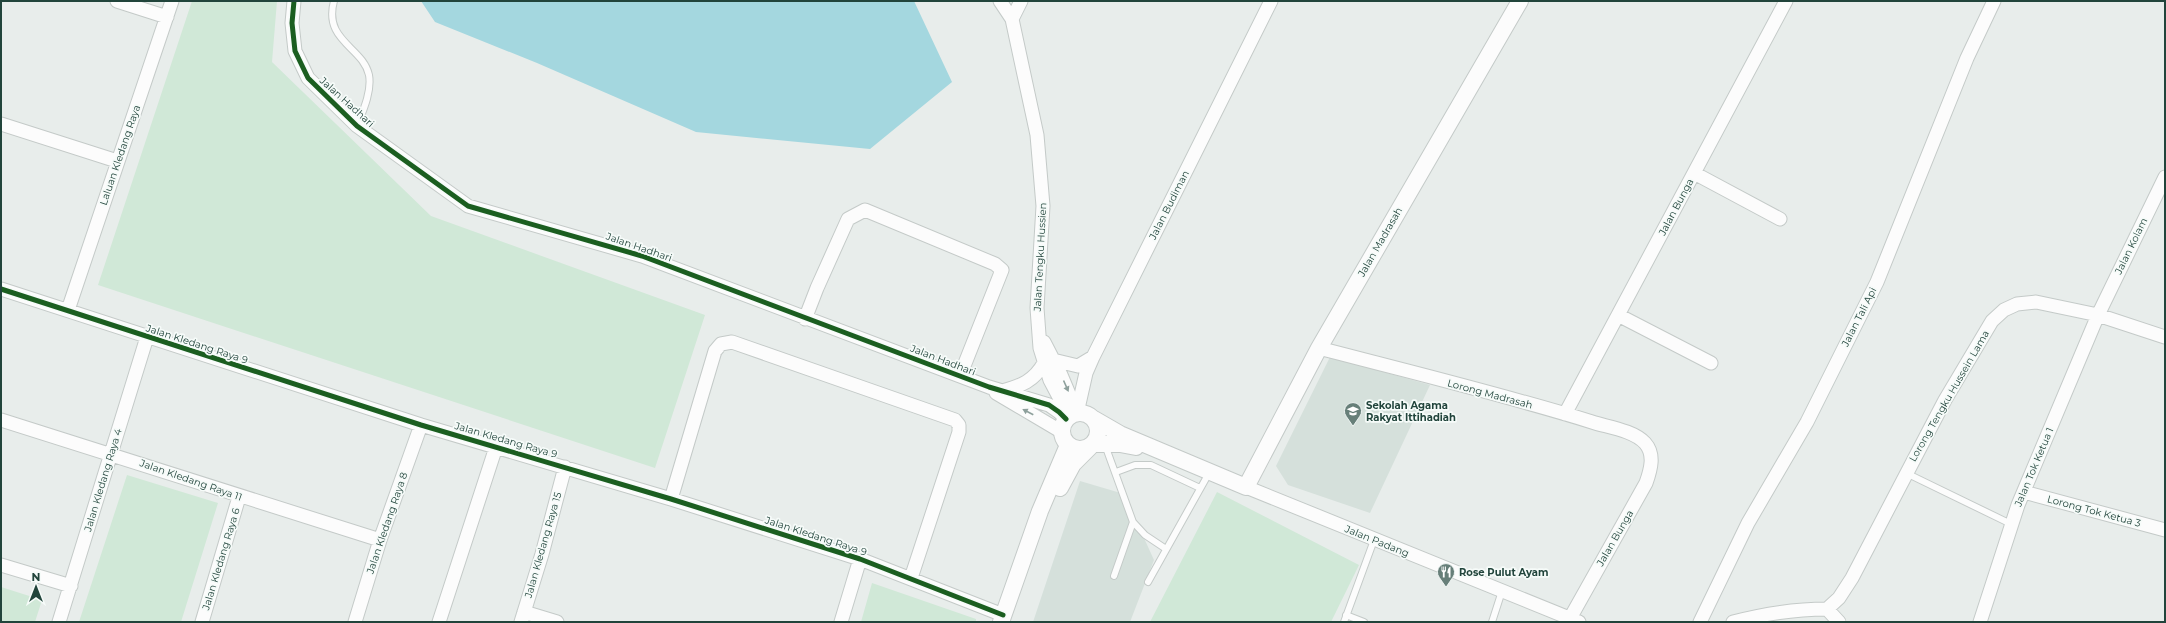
<svg xmlns="http://www.w3.org/2000/svg" width="2166" height="623" viewBox="0 0 2166 623" font-family="Montserrat,sans-serif">
	<rect width="100%" height="100%" fill="#e8edeb"/>
	<path fill="#d5e0db" d="M1330,357L1430,385L1370,513L1288,485L1276,466Z
		M1080,481L1124,494L1154,560L1130,622H1033Z"/>
	<path fill="#d0e8d7" d="M192,1H277L272,62L431,216L705,315L655,468L98,285Z
		M127,475L218,503L181,622H79Z
		M1217,492L1359,565L1331,622H1150Z
		M872,583L976,619V622H861Z
		M1,587L42,600L35,622H1Z"/>
	<path fill="#a4d7df" d="M421,1H914L952,82L870,149L696,132L537,63L435,22Z"/>
	<g fill="none" stroke-linecap="round" stroke-linejoin="round">
		<g stroke="#c4cac8" stroke-width="8">
			<path id="service" d="M334,1C323,41 363,47 369,75C372,91 363,111 357,126
				M1105,445L1133,522L1145,535L1166,549
				M1116,472L1135,465H1151L1200,488
				M1906,473L2011,524
				M1114,576L1133,522
				M1148,582L1209,473
				M1346,615L1364,622
				M1344,622L1374,540
				M1492,622L1502,591"/>
		</g>
		<g stroke="#c4cac8" stroke-width="15">
			<path id="minor" d="M117,1L167,17
				M294,1L292,23L295,51L308,78L357,126L468,206L642,256L989,387L1049,405L1059,412L1066,419
				M1000,1L1012,19L1037,135L1043,206L1037,308L1040,348L1050,380L1069,416
				M1012,19L1021,1
				M1,124L117,161
				M1694,173L1780,219
				M1,289L421,425L671,499L860,559L1003,615
				M68,310L172,1
				M1618,315L1711,363
				M805,319L817,288L848,219L865,210L995,264L1002,270L960,376
				M1044,342L1061,375L1077,413
				M1319,348C1410,372 1502,394 1592,422C1607,427 1633,430 1645,443C1655,454 1651,469 1646,483L1568,622
				M1053,360L1078,366L1093,357
				M1002,391C1021,386 1034,381 1044,363
				M996,393L1062,432
				M1077,413L1086,373L1093,357L1271,1
				M1565,414L1786,1
				M1,420L380,540
				M1246,487L1579,622
				M2024,492L2165,530
				M671,499L715,351L721,344L732,342L955,420L959,425V432L911,578
				M1,565L71,586
				M1827,609L1839,598L1852,578L1945,400L1992,321L2004,310L2017,304L2036,302L2098,315L2165,337
				M1827,609L1839,622
				M524,612L557,622
				M59,622L147,337
				M202,622L239,497
				M355,622L380,540L421,425
				M439,622L496,447
				M521,622L542,554L565,467
				M841,622L860,559
				M1700,622L1748,523L1807,422L1877,282L1967,58L1994,1
				M1733,622C1764,614 1795,609 1827,609
				M1980,622L2018,505L2098,315L2165,177"/>
		</g>
		<g stroke="#c4cac8" stroke-width="18">
			<path id="tertiary" d="M1062 431a18 18 0 1 1 36 0a18 18 0 1 1-36 0Z
				M1094,419L1120,434L1246,487L1319,348L1520,1
				M1093,444H1120L1136,447
				M1060,488L1073,464L1090,447
				M1001,622L1040,511L1068,445"/>
		</g>
		<use href="#service" stroke="#fcfcfc" stroke-width="6"/>
		<use href="#minor" stroke="#fcfcfc" stroke-width="13"/>
		<use href="#tertiary" stroke="#fcfcfc" stroke-width="16"/>
		<g stroke="#f6fbf9" stroke-width="8">
			<path id="cycleway" d="M294,1L292,23L295,51L308,78L357,126L468,206L642,256L989,387L1049,405L1059,412L1066,419
				M1,289L421,425L671,499L860,559L1003,615"/>
		</g>
		<use href="#cycleway" stroke="#1b5e20" stroke-width="5"/>
	</g>
	<defs><path id="oneway-solid" d="M-6-.8H1V-3.2L6.5 0L1 3.2V.8H-6Z"/></defs>
	<g fill="#8ea09c">
		<use href="#oneway-solid" transform="translate(1066 386) rotate(66)"/>
		<use href="#oneway-solid" transform="translate(1028 412) rotate(-152)"/>
	</g>
	<defs>
		<g id="school-pin" transform="scale(0.9)"><path d="M0 17L-7.5 6A9.5 9.5 0 1 1 7.5 6Z" fill="#677f79" stroke="#f6fbf9"/><path d="M0-5L7-2L0 1L-7-2ZM-4 1L0 2.5L4 1V4Q0 6-4 4Z" fill="#fff"/></g>
		<g id="restaurant-pin" transform="scale(0.9)"><path d="M0 17L-7.5 6A9.5 9.5 0 1 1 7.5 6Z" fill="#677f79" stroke="#f6fbf9"/><path d="M-5-6h1v4h1v-4h1v4h1v-4h1v5L-1.5 .5V6h-2V.5L-5-1ZM5-6V6H3V1.5H1.5Q1.5-4 5-6Z" fill="#fff"/></g>
	</defs>
	<g fill-rule="evenodd">
		<use href="#school-pin" x="1353" y="411"/>
		<use href="#restaurant-pin" x="1446" y="572"/>
	</g>
	<g text-anchor="middle" dominant-baseline="central" stroke-width="3.5" stroke-linejoin="round" paint-order="stroke">
		<g font-size="10" fill="#21443b" stroke="#f6fbf9">
			<text transform="translate(347 102) rotate(42)">Jalan Hadhari</text>
			<text transform="translate(120 155) rotate(-71)">Laluan Kledang Raya</text>
			<text transform="translate(1169 205) rotate(-63)">Jalan Budiman</text>
			<text transform="translate(1676 207) rotate(-62)">Jalan Bunga</text>
			<text transform="translate(1380 242) rotate(-60)">Jalan Madrasah</text>
			<text transform="translate(2131 246) rotate(-64)">Jalan Kolam</text>
			<text transform="translate(639 247) rotate(19)">Jalan Hadhari</text>
			<text transform="translate(1040 257) rotate(-87)">Jalan Tengku Hussien</text>
			<text transform="translate(1859 317) rotate(-63)">Jalan Tali Api</text>
			<text transform="translate(197 344) rotate(18)">Jalan Kledang Raya 9</text>
			<text transform="translate(943 360) rotate(21)">Jalan Hadhari</text>
			<text transform="translate(1490 394) rotate(15)">Lorong Madrasah</text>
			<text transform="translate(1949 396) rotate(-60)">Lorong Tengku Hussein Lama</text>
			<text transform="translate(506 440) rotate(16)">Jalan Kledang Raya 9</text>
			<text transform="translate(2034 467) rotate(-67)">Jalan Tok Ketua 1</text>
			<text transform="translate(103 480) rotate(-73)">Jalan Kledang Raya 4</text>
			<text transform="translate(191 480) rotate(19)">Jalan Kledang Raya 11</text>
			<text transform="translate(2094 511) rotate(15)">Lorong Tok Ketua 3</text>
			<text transform="translate(387 523) rotate(-71)">Jalan Kledang Raya 8</text>
			<text transform="translate(816 536) rotate(18)">Jalan Kledang Raya 9</text>
			<text transform="translate(1615 538) rotate(-60)">Jalan Bunga</text>
			<text transform="translate(1377 541) rotate(22)">Jalan Padang</text>
			<text transform="translate(543 545) rotate(-74)">Jalan Kledang Raya 15</text>
			<text transform="translate(221 559) rotate(-73)">Jalan Kledang Raya 6</text>
		</g>
		<g font-size="10" font-weight="bold" fill="#21443b" stroke="#f6fbf9" text-anchor="start">
			<text x="1366" y="405">Sekolah Agama<tspan x="1366" dy="12">Rakyat Ittihadiah</tspan></text>
			<text x="1459" y="572">Rose Pulut Ayam</text>
		</g>
	</g>
	<rect width="2166" height="623" fill="none" stroke="#21443b" stroke-width="4"/>
	<g transform="translate(36 587)" stroke="#f6fbf9" stroke-width="3" paint-order="stroke">
	<path d="M0-3L7 15L0 10L-7 15Z" fill="#21443b"/>
	<text y="-6" font-size="11" font-weight="bold" text-anchor="middle" fill="#21443b">N</text>
	</g>
</svg>
